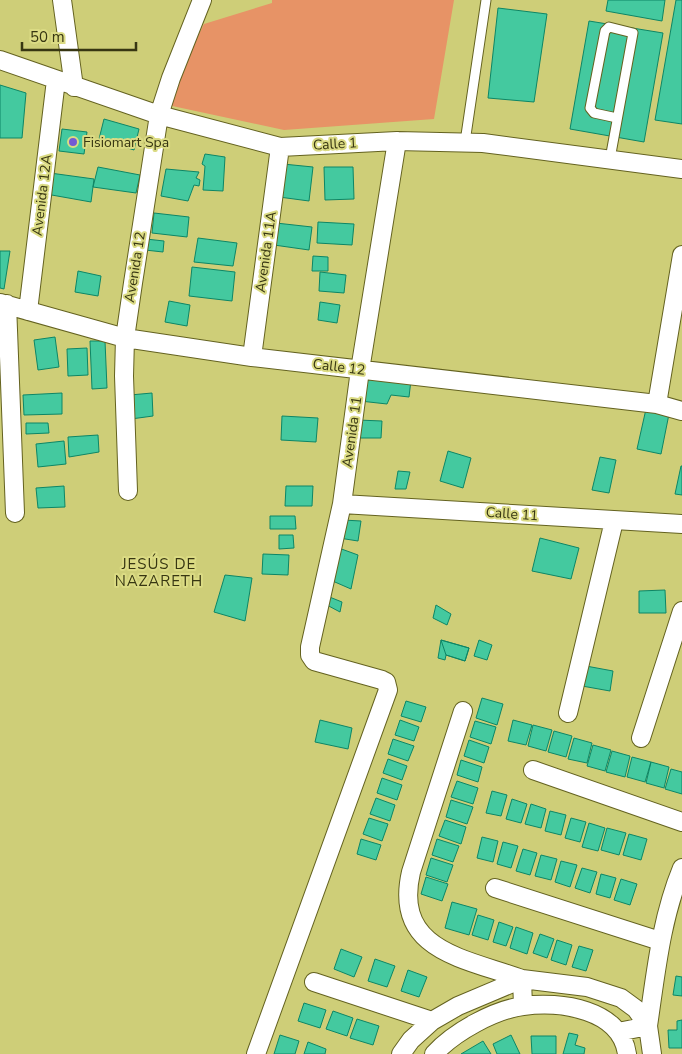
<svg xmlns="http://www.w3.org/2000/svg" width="682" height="1054" viewBox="0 0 682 1054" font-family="'Nunito Sans',sans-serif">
	<rect width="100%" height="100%" fill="#cece78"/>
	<path fill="#e79366" d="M272,0H454L434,119L284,130L163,104L204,24L272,3Z"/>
	<path fill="#44c99f" stroke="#0d8666" d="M608,0H665L662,21L606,11Z
		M676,0H682V124L655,120Z
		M498,8L547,14L534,102L488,98Z
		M589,21L663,33L644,142L570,129Z
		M0,85L26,93L22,138H0Z
		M104,119L139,129L134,150L99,139Z
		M62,129L87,132L84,154L59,151Z
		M205,154L225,157L223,191L203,190L205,166L202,164Z
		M283,164L313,167L309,201L279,197Z
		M98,167L140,175L136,193L93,187Z
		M324,167H353L354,199L325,200Z
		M166,169L199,172L196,178L200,180L199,186L194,185L188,201L161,196Z
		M50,173L94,179L91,202L46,194Z
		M154,213L189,217L187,237L152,233Z
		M318,222L354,224L352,245L317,243Z
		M276,223L312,227L309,250L274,245Z
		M198,238L237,243L233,266L194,262Z
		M146,239L164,241L163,252L145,250Z
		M0,251H10L4,289L0,288Z
		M313,256L328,257V271H312Z
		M192,267L235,272L232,301L189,296Z
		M78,271L101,276L98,296L75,292Z
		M320,272L346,275L344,293L319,291Z
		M169,301L190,305L187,326L165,322Z
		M320,302L340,305L337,323L318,320Z
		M55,337L59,367L38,370L34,340Z
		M90,341H105L107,388L92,389Z
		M87,348L88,375L68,376L67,349Z
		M362,375L411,380L409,397L391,395L387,404L360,401Z
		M62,393V414L24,415L23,395Z
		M152,393L153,416L131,419L130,395Z
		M646,409L669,414L661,454L637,449Z
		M282,416L318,418L316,442L281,440Z
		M358,420L382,421L381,438H355Z
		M26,423H48L49,433L26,434Z
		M98,435L99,452L69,457L68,437Z
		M64,441L66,464L38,467L36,444Z
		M448,451L471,458L463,488L440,481Z
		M600,457L616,460L609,493L592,490Z
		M681,466H682V495L675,494Z
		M398,471L410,472L406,489H395Z
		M64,486L65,507L38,508L36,488Z
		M286,486H313L312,506H285Z
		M270,516H295L296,529H270Z
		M343,520L361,521L358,541L339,538Z
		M279,535H293L294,548L279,549Z
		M540,538L579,548L571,579L532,571Z
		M336,547L358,555L351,589L328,579Z
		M263,554L289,555L288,575L262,574Z
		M225,575L252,578L245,621L214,612Z
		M665,590L666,613H639V591Z
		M327,596L342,602L340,612L325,604Z
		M436,605L451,614L447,625L433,618Z
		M441,640L469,648L465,661L446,655Z
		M441,640L469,648L465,661L446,655L445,660L438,658Z
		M479,640L492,645L487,660L474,656Z
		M586,666L613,671L610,691L582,686Z
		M482,698L503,704L497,725L476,718Z
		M406,701L426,707L421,722L401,716Z
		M320,720L352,728L348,749L315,742Z
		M400,720L419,727L414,741L395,735Z
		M513,720L532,725L526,745L508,741Z
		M475,721L496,727L491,744L470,737Z
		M533,725L552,730L546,751L528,746Z
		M554,731L572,736L566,757L548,752Z
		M574,738L592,743L587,763L568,759Z
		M393,739L414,746L408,761L388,754Z
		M469,740L489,747L484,763L464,756Z
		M593,745L611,750L605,771L587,766Z
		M612,751L630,756L625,777L606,772Z
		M632,757L651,762L645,782L627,777Z
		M388,759L407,766L402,780L383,773Z
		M461,760L482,767L478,782L457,775Z
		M651,762L669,767L664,788L646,783Z
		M671,769L682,772V794L665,789Z
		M382,778L402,785L397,800L377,793Z
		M457,781L478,788L473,804L451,797Z
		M492,791L507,795L501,816L486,813Z
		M376,798L395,805L390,821L370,814Z
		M512,799L527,804L521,823L506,819Z
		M451,800L473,807L467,824L446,817Z
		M531,804L546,809L541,828L525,824Z
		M550,811L566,815L561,835L545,831Z
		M369,818L388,824L382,841L363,834Z
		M571,818L586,822L580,842L565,838Z
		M445,820L466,827L461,844L439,836Z
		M589,823L605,828L598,851L582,847Z
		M607,828L626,833L619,855L601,850Z
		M629,834L647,839L641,860L623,855Z
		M482,837L498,841L493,862L477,858Z
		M361,839L381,845L376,860L357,854Z
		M437,839L459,846L453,862L432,855Z
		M503,842L518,846L511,868L497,864Z
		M523,849L537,853L530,875L516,871Z
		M541,855L557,859L551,880L535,876Z
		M431,858L453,865L447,882L426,875Z
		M561,861L577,865L570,887L555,882Z
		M582,868L597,872L590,893L575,888Z
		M601,874L616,878L610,898L596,894Z
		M426,877L448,884L442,901L421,894Z
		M621,879L637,884L630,905L614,900Z
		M452,902L477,909L469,935L445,928Z
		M478,915L494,920L488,940L472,935Z
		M499,922L513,927L506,946L493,942Z
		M516,927L533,933L527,954L510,948Z
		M540,934L554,939L547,958L533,953Z
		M557,940L572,945L566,965L551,960Z
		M579,946L593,950L586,971L572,967Z
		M341,949L362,957L354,977L334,969Z
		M375,959L395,966L387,987L368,981Z
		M408,970L427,977L419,997L401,991Z
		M676,976L682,977V996L673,995Z
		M304,1003L326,1010L320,1028L298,1021Z
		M333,1011L353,1018L347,1036L326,1029Z
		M357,1019L379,1026L373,1045L350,1038Z
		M682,1020V1048H669L668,1030H677V1021Z
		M569,1033L578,1035L575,1045L585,1048L584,1054H563Z
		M280,1035L299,1041L295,1054H274Z
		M511,1035L520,1054H497L493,1044Z
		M531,1036H556V1054H532Z
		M483,1041L491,1054H461Z
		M308,1042L326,1049L325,1054H304Z"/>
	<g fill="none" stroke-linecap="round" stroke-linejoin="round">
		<g stroke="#646220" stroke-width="11">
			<path id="lane" d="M465,142L486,0
				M610,159L633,33L609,27L605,31L590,108L594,113L617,118"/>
		</g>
		<g stroke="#646220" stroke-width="20">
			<path id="street" d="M62,0L74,87
				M0,60L159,115L280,147L397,141L483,143L682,169
				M0,303L125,338L252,357L657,404L682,411
				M7,304L15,513
				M28,311L56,80
				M252,357L280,147
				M657,404L682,255
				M128,491L124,376L125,338L133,283L159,115L171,78L202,0
				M342,504L682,524
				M463,711L411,872C393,951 464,958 522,979L523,1006
				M568,713L614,521
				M641,738L682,611
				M533,770L682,822
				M495,888L660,941
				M314,982L432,1021
				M618,1032L648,1026C656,972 661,919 682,868
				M256,1054L388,690L386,682L382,680L314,661L310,655V647L342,504L360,370L397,141
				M401,1054L411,1040L432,1021L458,1006L522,979L587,987L621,998L636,1009L648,1026L652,1054
				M434,1054C454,1032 494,1010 523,1006C560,1001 621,1009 627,1054"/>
		</g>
		<use href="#lane" stroke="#fff" stroke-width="9"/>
		<use href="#street" stroke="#fff" stroke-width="18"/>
	</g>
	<circle fill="#725ad4" stroke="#dbdb84" stroke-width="2" cx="73" cy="142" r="5"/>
	<g text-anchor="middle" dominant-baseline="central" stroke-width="4" stroke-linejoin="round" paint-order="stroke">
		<g font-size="14" fill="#373612" stroke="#dbdb84" text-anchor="start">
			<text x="83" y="142">Fisiomart Spa</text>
		</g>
		<g font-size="14" fill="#373612" stroke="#dbdb84">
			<text transform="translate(335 144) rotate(-3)">Calle 1</text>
			<text transform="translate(42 195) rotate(-83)">Avenida 12A</text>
			<text transform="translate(266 252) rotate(-82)">Avenida 11A</text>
			<text transform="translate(135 267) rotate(-81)">Avenida 12</text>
			<text transform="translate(339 367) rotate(7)">Calle 12</text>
			<text transform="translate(352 432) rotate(-82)">Avenida 11</text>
			<text transform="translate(512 514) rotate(4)">Calle 11</text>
		</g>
		<g font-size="15" letter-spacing="1" fill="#373612" stroke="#dbdb84">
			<text x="159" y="564">JESÚS DE<tspan x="159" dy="17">NAZARETH</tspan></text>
		</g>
	</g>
	<path d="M22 42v8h114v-8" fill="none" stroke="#373612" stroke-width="2.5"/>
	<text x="30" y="42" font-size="15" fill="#373612" stroke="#dbdb84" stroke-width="4" paint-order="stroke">50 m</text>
</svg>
